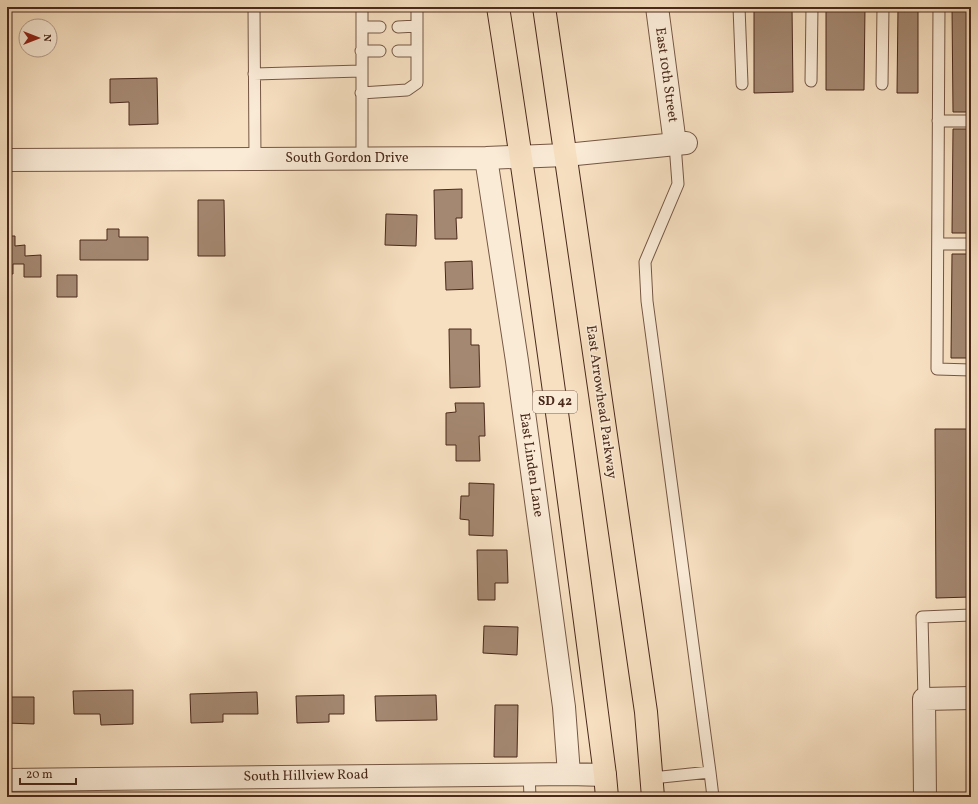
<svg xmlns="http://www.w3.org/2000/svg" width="978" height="804" viewBox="0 0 978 804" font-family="Vollkorn,serif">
	<rect width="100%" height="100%" fill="#f7e0c1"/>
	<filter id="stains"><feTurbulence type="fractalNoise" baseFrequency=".005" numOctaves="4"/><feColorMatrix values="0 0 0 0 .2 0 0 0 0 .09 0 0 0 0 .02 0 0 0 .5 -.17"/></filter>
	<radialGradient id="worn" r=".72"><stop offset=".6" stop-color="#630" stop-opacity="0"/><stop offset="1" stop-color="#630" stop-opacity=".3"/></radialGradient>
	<path fill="#a48871" stroke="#4a291b" d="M754,7H792L793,92L754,93Z
		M826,7H865L864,90H826Z
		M898,7H918V93H897Z
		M952,7H971V112H953Z
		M157,78L158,124L129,125V102L110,103V79Z
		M953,129H971V233H952Z
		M462,189V218H456L457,239H435L434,190Z
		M198,200H224L225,256H198Z
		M386,214L417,215L416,246L385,245Z
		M107,229H119V237H148V260H80V240H107Z
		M7,236H15V246L25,245V256L41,255V277H24V264H13V274H7Z
		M952,254H971V358H951Z
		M472,261L473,289L446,290L445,262Z
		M57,275H77V297H57Z
		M449,329H471V345H479L480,387L450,388Z
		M455,403H484L485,436H479L480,461H456V445H446V413L456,412Z
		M935,429H971V597L936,598Z
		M469,483L494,484L493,536L469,535V520L460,519L461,496H469Z
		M477,550H507L508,583H495V600H478Z
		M484,626L518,627L517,655L483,653Z
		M133,690V724L101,725L100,714H74L73,691Z
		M257,692L258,714H223V722L191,723L190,694Z
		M344,695V714H329V722L297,723L296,696Z
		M436,695L437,720L376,721L375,696Z
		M7,697H34V724L7,723Z
		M495,705H518L517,757H494Z"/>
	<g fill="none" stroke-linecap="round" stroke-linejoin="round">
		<g stroke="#755744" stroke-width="13">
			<path id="lane" d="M254,7L255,159
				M362,7V158
				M739,7L742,84
				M939,7L937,369L971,370
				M362,27H380
				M398,27L417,26
				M361,51H380
				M398,51H417
				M254,74L361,71
				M811,81L812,7
				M882,84L883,7
				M361,93L407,90L417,83V7
				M938,121H971
				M675,144L678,184L645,262L647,301L710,772
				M938,244H971
				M924,699L922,617L971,615
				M529,774L530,797
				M652,778L710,772L713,797"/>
		</g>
		<g stroke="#755744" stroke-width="24">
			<path id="street" d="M657,7L675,144
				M486,158L517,361L564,707L569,774
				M7,160L486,158L566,155L686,143
				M7,780L569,774L605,775
				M925,797L924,699L971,698"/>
		</g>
		<g stroke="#4a291b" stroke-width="24">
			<path id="primary" d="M498,7C538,262 572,519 605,775L607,797
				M544,7L646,712L653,797"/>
		</g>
		<use href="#lane" stroke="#faebd7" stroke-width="11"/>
		<use href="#street" stroke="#faebd7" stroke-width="22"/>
		<use href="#primary" stroke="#f7e0c1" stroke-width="22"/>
	</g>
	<g text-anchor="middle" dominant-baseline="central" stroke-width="3" stroke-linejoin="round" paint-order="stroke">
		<rect fill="#faebd7" stroke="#7f6353" stroke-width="1" x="533" y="391" width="44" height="22" rx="3"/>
		<g font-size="13" font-weight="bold" fill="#4a291b">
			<text x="555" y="402">SD 42</text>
		</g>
		<g font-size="14" fill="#4a291b" stroke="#faebd7">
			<text transform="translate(666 75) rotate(82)">East 10th Street</text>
			<text x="347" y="158">South Gordon Drive</text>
			<text transform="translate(601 402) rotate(82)">East Arrowhead Parkway</text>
			<text transform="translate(531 465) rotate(82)">East Linden Lane</text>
			<text transform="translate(306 776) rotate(-1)">South Hillview Road</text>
		</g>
	</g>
	<rect width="978" height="804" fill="none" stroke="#f7e0c1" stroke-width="24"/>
	<rect x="8" y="8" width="962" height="788" fill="none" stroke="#4a291b" stroke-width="2"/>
	<rect x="12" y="12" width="954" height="780" fill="none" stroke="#4a291b"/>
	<g transform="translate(38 38) rotate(90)"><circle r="19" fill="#faebd7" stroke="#b49d8c"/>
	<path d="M0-3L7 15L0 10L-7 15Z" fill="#8f2418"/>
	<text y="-6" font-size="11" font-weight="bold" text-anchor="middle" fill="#4a291b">N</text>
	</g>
	<path d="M20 778v6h56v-6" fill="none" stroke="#4a291b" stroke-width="2"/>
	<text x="26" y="778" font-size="12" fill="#4a291b" stroke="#faebd7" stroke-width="3" paint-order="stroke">20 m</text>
	<rect width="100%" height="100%" filter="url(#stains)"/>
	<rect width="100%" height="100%" fill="url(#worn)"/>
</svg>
